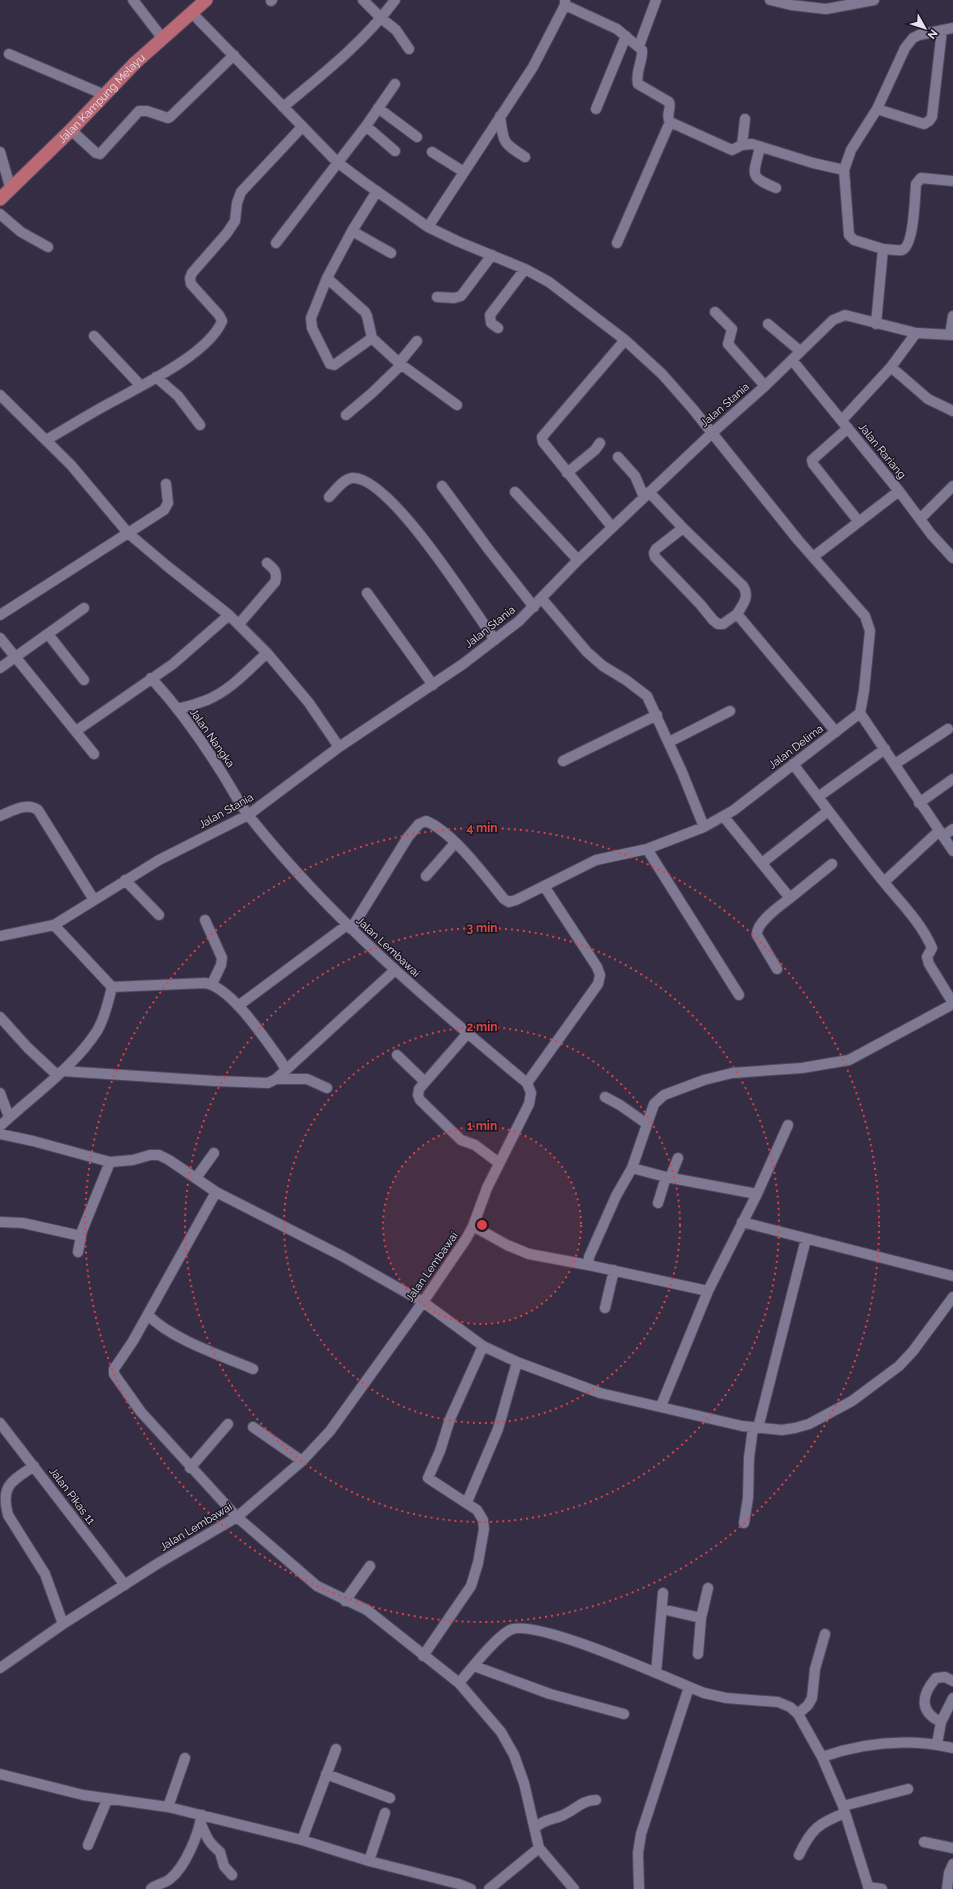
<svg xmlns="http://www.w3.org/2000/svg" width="953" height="1889" viewBox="0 0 953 1889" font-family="Raleway,sans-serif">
	<rect width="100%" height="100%" fill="#342d44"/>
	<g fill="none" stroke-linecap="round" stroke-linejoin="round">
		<g stroke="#504a5e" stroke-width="12">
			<path id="minor" d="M133,0L163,39
				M363,0L381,18L396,30L409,49
				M770,0L791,5L826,9L874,0
				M271,1L272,0
				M565,5L617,29L642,50C643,61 635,72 638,84L669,102C672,109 665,115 670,122L732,150L742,145L752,144L813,163L844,170
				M192,13L337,162L365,183L428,227L457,241L525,269L549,282L625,340L662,374L692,408L798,540L865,616L870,631L864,691L860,713L734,810L704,827L682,772L647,696L626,680L603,666L587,652L542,599
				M639,46L656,0
				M9,54L105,95
				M283,107C323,74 364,42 395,0
				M378,108L417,137
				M596,109L626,36
				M877,109L924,124L929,121L932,117L942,30
				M500,116C504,144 502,142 525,157
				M366,126L395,151
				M71,130L96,153L100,154L139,111H147L168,118L170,117L234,55
				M742,145L745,119
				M760,147C754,175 747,176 776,188
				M0,152L11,190
				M432,152L464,172
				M0,214L21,232L48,247
				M428,227L533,67L565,5V0
				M352,231L391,253
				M276,243L366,126L395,84
				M617,243L670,122
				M883,249C888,249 897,251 902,250C914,246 915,196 916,184L921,178L953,181
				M327,278L365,312L367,316L372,338L334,365L330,364L312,328L311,318L327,278L352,231L377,191
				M437,297L454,298L461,296L492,255
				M715,312L732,329L728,344L765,386
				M768,324L800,351
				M876,324L883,249L854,240L849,235L844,170L851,150L877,109L905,48L913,38L919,35L953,28
				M498,328L491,323L490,315L525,269
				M950,335L953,316
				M94,336L141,386
				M372,338L399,363L457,405
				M792,360L899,491L931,534L953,558
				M399,363L417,341
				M891,367L928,399L953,411
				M156,377L178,396L200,425
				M0,395L71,465L128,533L167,566L229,615L267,653L309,703L339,747
				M346,415L372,393L401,365
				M842,420L891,367L916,333
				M848,428L812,460L813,464L859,522
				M46,440C64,430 81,419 99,409C132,390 208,356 222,321L219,315L191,284L190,278L192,273L227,233L235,221L237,203L241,192L302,127
				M618,457L635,476L644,497
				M567,473L595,450L600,443
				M442,486L489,550L534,607
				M515,492L578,560
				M649,492L683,528L743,586C750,597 743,604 737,614L836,732
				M329,497C335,491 343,479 352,478C389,474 473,610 495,640
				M920,519L953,486
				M612,527L543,442L542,437L625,340
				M683,528L656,549L654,553L655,557L700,604L713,620L718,624H723L737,614
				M813,557L899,491
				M367,593L433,685
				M0,615L164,510L168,503L166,484
				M239,624L275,582C278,572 274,569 267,563
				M48,634L84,680
				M0,638L94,754
				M0,668L84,608
				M177,709C187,707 197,704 207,700C231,690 248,670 267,653
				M860,713L953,851
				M76,731L173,664L229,615
				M669,742L730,711
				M563,761L657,715
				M793,764C823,803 852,843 883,881C900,902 921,922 932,948L927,957L929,964L953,1003
				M895,764L948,729
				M818,797L885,749
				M919,803L953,779
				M0,816C12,811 26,802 38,810L94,900
				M724,817L790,898C780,906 756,922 757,935L777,969
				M943,836L953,829
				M647,849L739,995
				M762,863L828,811
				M426,876L455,843
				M125,880L159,915
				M884,882L939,831
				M790,898L832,864
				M205,920L222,958L221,965L212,984
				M351,929L408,837L419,824L426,821C453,832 485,876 504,899L509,902L516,900L596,860L647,849L704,827
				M0,936L54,925L159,860L248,815L339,747L463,664L519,621L578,560L712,433L765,386L833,320L845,315L916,333L953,335
				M112,987L205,983C231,987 265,1039 281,1061L286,1070
				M238,1006L347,925
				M0,1017L28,1048L57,1075
				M467,1034L419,1089L418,1095L420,1100L461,1140L475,1145L499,1163
				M397,1055L425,1082
				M62,1071L215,1081L268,1083L276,1079L395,970
				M276,1079H307L327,1088
				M527,1083L598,984L600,975L597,967L544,886
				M0,1093L9,1117
				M605,1097L620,1105L647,1124
				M0,1126C31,1097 75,1066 97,1031C105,1018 108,1002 112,987L54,925
				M0,1134L33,1141L110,1162L133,1160L150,1155H159L169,1160L216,1192L342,1256L423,1302L483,1346L517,1362L600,1393L742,1426L782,1430L795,1428L809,1424L852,1401L899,1366L913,1351L953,1297
				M632,1168L666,1177L757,1194
				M196,1178L214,1153
				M670,1178L678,1158
				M216,1192L133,1341L114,1369V1374L141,1412L237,1517L317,1586L367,1610L459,1683L501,1732L514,1755L524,1783L539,1848
				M658,1203L666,1177
				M0,1222L23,1223L81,1236
				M742,1222L953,1276
				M473,1226L507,1245L529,1254L588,1265L708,1291
				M78,1252L82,1231L110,1162
				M588,1265L589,1257L616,1196L632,1168L654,1104L664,1095L704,1080L732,1073L802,1068L849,1060L953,1004
				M605,1308L614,1270
				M148,1315C171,1339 222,1356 253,1369
				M661,1406L708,1291L757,1194L788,1125
				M0,1423L125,1585
				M253,1427L302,1461
				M758,1428L806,1239
				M34,1466C12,1481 0,1485 8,1515L45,1574L63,1624
				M190,1468L228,1424
				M467,1502L498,1429L517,1362
				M744,1523L748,1498L749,1458L753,1428
				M345,1601L370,1566
				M662,1609L701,1618L698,1654
				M701,1618L708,1588
				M423,1656L471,1586L478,1563L484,1529L483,1520L477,1510L428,1478L440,1451L450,1419L483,1346
				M474,1666L550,1694L624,1714
				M0,1668L63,1624L157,1564L237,1517L302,1461L330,1431L423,1302L466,1239L473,1226L487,1188L529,1104L531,1093L527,1083C428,1001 329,917 249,816C238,802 230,785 220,770C200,738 177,706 151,678
				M656,1673L663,1593
				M459,1683C471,1669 495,1638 510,1630C535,1617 673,1681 704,1693L726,1698L778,1702L790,1707L798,1714L822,1757L843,1806L869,1889
				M798,1714L808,1705L812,1698L815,1669L825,1634
				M941,1722C919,1712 921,1695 936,1678L945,1677L953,1681
				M937,1744L941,1722L953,1698
				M822,1757C865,1742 909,1738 953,1748
				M0,1774L83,1795L168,1807L302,1840L369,1861L459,1884L471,1889
				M326,1774L390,1798
				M843,1806L908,1789
				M168,1807L185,1758
				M200,1822C207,1837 207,1841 220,1852L224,1866L232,1875
				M535,1828C543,1820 551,1820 561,1816C574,1811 582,1800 596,1800
				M302,1840L336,1749
				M924,1842L953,1848
				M88,1845L107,1800
				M799,1855C811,1829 819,1823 845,1813
				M369,1861L385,1813
				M868,1887L882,1889
				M151,1889C156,1884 164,1884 170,1879C186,1866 198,1835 202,1815
				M489,1889L539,1848L574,1889
				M639,1889L638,1853L641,1834L689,1687
				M947,1889L949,1873L953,1864"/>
		</g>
		<g stroke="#504a5e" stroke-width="15">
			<g id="major">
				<path id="s1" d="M0,199L71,130L135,63L206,0"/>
			</g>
		</g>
		<use href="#minor" stroke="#807994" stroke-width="10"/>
		<use href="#major" stroke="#ba6975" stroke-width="13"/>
	</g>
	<circle cx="482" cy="1225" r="99" fill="#d84446" fill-opacity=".12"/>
	<g fill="none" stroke="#d84446" stroke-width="2" stroke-dasharray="2 4">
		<circle cx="482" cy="1225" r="99"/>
		<circle cx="482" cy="1225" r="198"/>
		<circle cx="482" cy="1225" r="297"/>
		<circle cx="482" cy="1225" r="397"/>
	</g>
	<g text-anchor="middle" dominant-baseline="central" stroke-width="3" stroke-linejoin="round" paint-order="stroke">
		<g font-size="11" fill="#e5e2f1" stroke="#1a1722">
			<text stroke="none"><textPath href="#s1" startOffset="143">Jalan Kampung Melayu</textPath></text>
			<text transform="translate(725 405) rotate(-41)">Jalan Stania</text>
			<text transform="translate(882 451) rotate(51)">Jalan Rariang</text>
			<text transform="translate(490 627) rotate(-38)">Jalan Stania</text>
			<text transform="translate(212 738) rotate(55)">Jalan Nangka</text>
			<text transform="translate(796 747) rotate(-37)">Jalan Delima</text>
			<text transform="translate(226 811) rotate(-29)">Jalan Stania</text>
			<text transform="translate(388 947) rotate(43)">Jalan Lembawai</text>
			<text transform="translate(432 1267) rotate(-55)">Jalan Lembawai</text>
			<text transform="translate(72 1496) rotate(53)">Jalan Pikas 11</text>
			<text transform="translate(196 1527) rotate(-31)">Jalan Lembawai</text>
		</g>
	</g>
	<circle cx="482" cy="1225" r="6" fill="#d84446" stroke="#1a1722" stroke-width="2"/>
	<g font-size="12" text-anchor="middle" font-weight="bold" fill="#d84446" stroke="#1a1722" stroke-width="3" stroke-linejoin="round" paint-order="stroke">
		<text x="482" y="832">4 min</text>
		<text x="482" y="932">3 min</text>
		<text x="482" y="1031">2 min</text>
		<text x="482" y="1130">1 min</text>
	</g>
	<g transform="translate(925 28) rotate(129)" stroke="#1a1722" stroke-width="3" paint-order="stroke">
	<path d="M0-3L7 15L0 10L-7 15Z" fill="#e5e2f1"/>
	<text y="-6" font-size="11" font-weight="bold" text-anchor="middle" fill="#e5e2f1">N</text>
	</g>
</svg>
